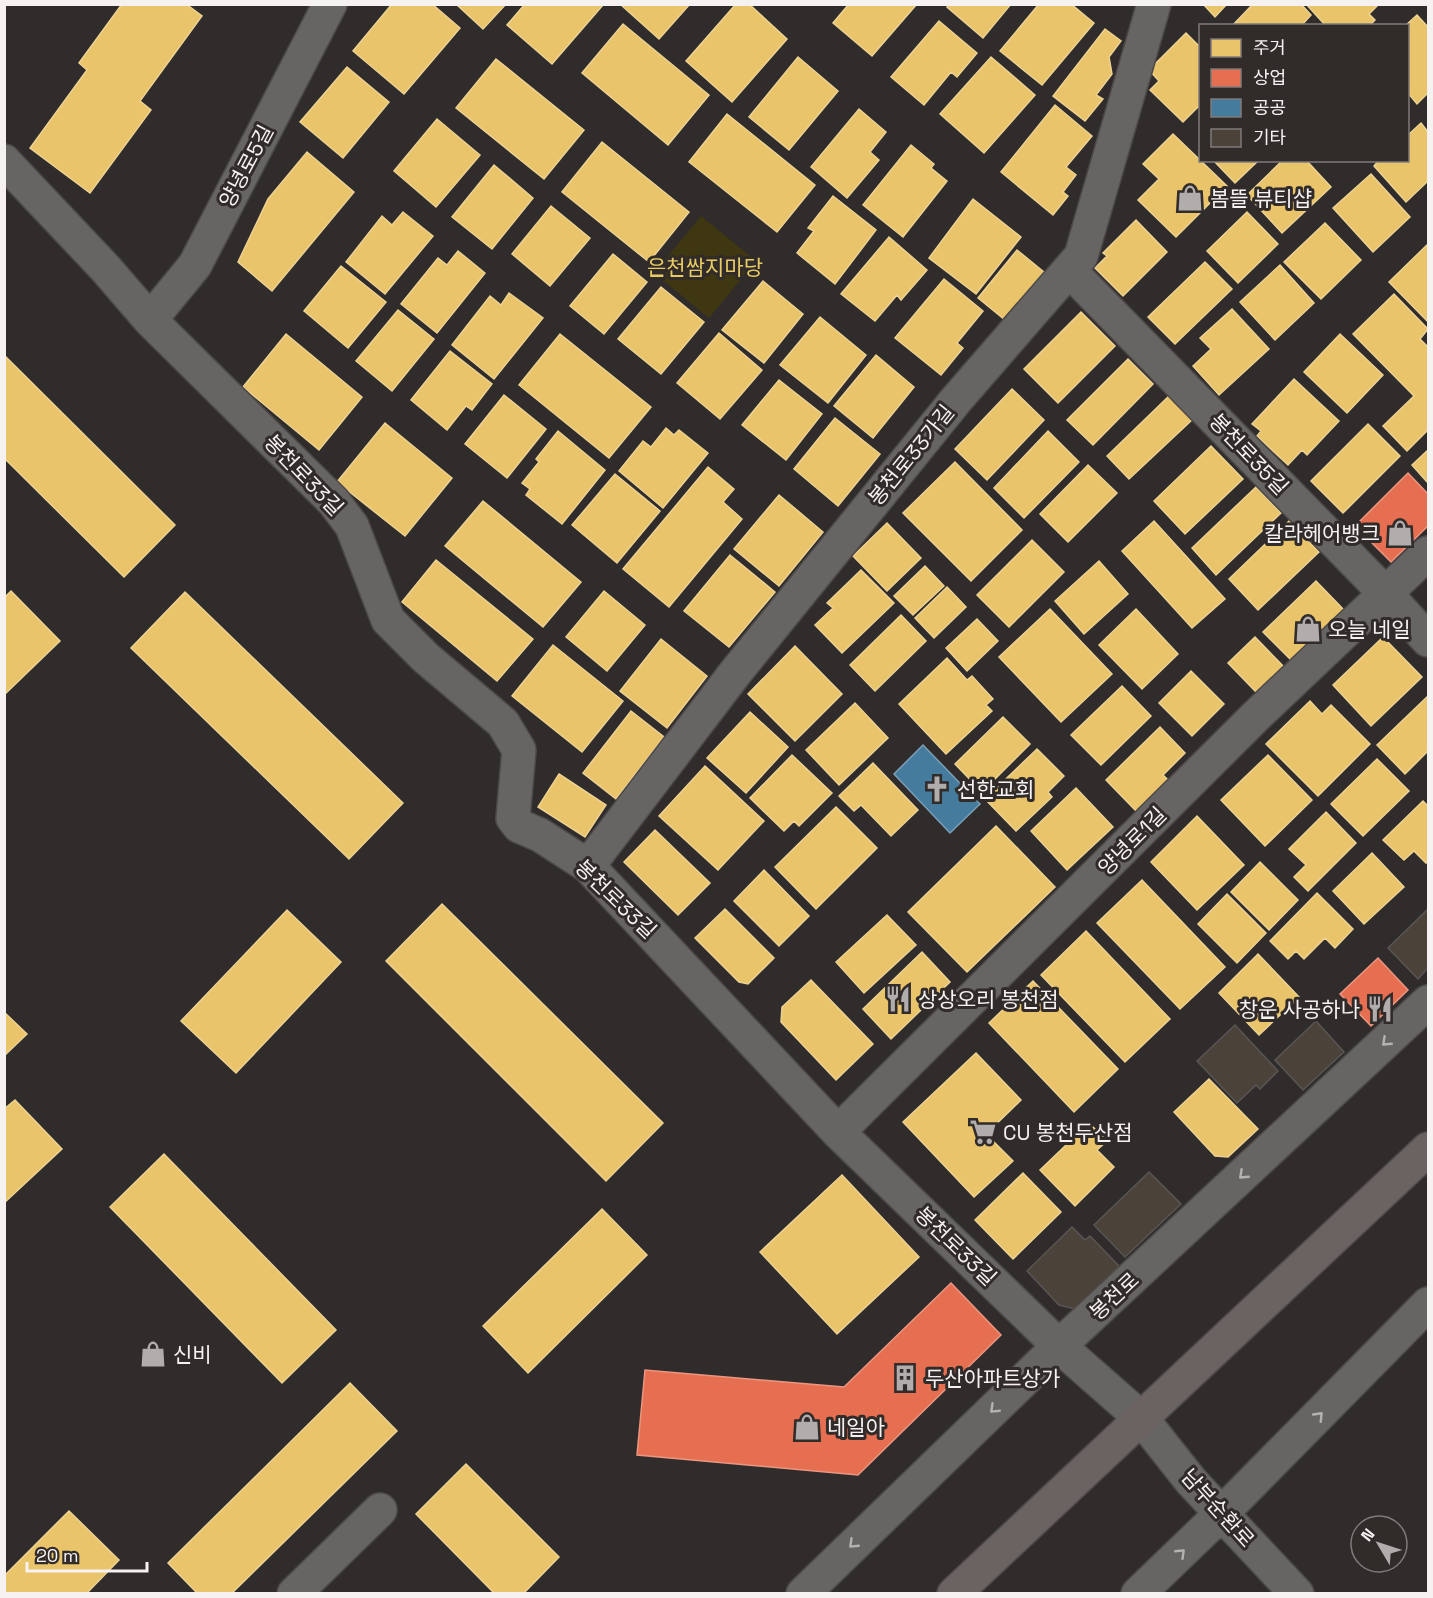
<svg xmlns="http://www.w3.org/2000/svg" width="1433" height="1598" viewBox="0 0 1433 1598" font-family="'Space Grotesk','Noto Sans KR',sans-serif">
	<rect width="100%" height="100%" fill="#302c2b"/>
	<path fill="#3f3612" d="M701,216L756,261L709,318L654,273Z"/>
	<path fill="#e9c46a" stroke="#edd292" stroke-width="1.5" d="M122,4H186L202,16L140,101L151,110L90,193L30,148L87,70L79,63Z
		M392,4H432L460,28L404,94L353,51Z
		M456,4H506L483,29Z
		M525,4H603V5L552,64L507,25Z
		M620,4H690L659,39Z
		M736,4H749L787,39L732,102L686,61Z
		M849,4H917L872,56L833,23Z
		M949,4H1011L983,38L947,7Z
		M1039,4H1071L1094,23L1042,85L1000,51Z
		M1203,4H1227L1215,17Z
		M1253,4H1301L1311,15L1301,26H1232Z
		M1306,4H1379L1369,14L1375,20L1369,26H1326Z
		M1417,15L1428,27V93L1417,104L1408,93V26H1405Z
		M939,21L977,53L957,77L951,72L924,105L891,77Z
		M623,24L709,95L668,145L582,73Z
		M1105,29L1121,41L1109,57L1112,74L1096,95L1103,99L1085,121L1053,96Z
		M1186,33L1200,47V105L1183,122L1150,90L1159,81L1149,70Z
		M798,57L838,91L789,150L749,117Z
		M991,57L1035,95L984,153L940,114Z
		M496,59L584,130L544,179L456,108Z
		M347,67L389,102L343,158L300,122Z
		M1055,105L1092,136L1066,167L1076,175L1063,192L1068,196L1053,215L1001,172Z
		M859,109L886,132L870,152L879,160L847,198L811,167Z
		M727,114L815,185L777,232L689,162Z
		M437,119L480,155L436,207L394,171Z
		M1421,123L1428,132V181L1406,202L1374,166L1379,160H1408V135Z
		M1173,134L1227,186L1176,237L1138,200L1159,179L1143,164Z
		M602,142L689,212L649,262L562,192Z
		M911,145L934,164L931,168L947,181L903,237L863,205Z
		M307,152L354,192L272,291L238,262L268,199Z
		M1213,160H1259L1235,183Z
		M1283,160H1306L1331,187L1282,233L1247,195Z
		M494,165L533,198L492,249L452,217Z
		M1371,174L1410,217L1373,252L1333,208Z
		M833,196L876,230L835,284L797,253L814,231L808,228Z
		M973,199L1021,237L976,294L929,258Z
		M551,206L590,238L550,286L512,254Z
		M403,212L433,236L385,294L346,262L382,216L392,225Z
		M1247,212L1278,244L1238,283L1207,251Z
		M1136,220L1167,252L1123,296L1095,268L1107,256L1103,253Z
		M1325,223L1361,260L1321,299L1284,262Z
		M889,237L927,270L901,300L897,295L875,321L841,294Z
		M1428,244V322L1389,282Z
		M1017,250L1044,272L1005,320L978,298Z
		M458,251L485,273L437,333L401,304L438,258L447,265Z
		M613,254L647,282L604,334L570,306Z
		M1205,262L1232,289L1175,344L1148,317Z
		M1280,265L1314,303L1275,340L1240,302Z
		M341,266L386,302L348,348L304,311Z
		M944,279L983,311L957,343L963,348L941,375L895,338Z
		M763,281L803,314L764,363L722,330Z
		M661,287L704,322L661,374L618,339Z
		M509,293L543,318L494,379L452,345L490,296L501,305Z
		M1394,294L1428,329L1420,339L1428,347V430L1407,451L1383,426L1414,396L1353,334Z
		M1232,309L1269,349L1219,395L1193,366L1211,349L1200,338Z
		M398,310L434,339L392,391L356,361Z
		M1081,312L1115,346L1058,403L1024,369Z
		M820,317L866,355L828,403L780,365Z
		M719,333L762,370L720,419L677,383Z
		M286,334L362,397L319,450L243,387Z
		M560,334L651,407L609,458L519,385Z
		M1340,334L1383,375L1347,413L1304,372Z
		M450,351L492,384L472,410L466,406L447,430L411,400Z
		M4,355L175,525L124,577L4,458Z
		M876,355L914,387L873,438L834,406Z
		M1128,359L1153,384L1093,445L1067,420Z
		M1294,379L1339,421L1307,455L1302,450L1288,465L1257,436L1261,431L1252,424Z
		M779,380L822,414L786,460L742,425Z
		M1012,389L1044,420L987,480L955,449Z
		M504,395L546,429L507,478L465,444Z
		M1170,395L1193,419L1129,479L1107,456Z
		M835,418L880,454L838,506L794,469Z
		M385,423L452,478L405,536L337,482Z
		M1368,424L1400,456L1343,513L1311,481Z
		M666,428L674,435L679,430L708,453L663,508L619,471L643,441L651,447Z
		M558,431L605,470L562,524L526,495L530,489L522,483L539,462L536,459Z
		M1048,431L1079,462L1024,518L994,488Z
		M1211,446L1243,479L1185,534L1154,501Z
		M1428,450V483L1412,465Z
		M955,462L1022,530L971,581L903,513Z
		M1088,465L1117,493L1068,542L1040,514Z
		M708,467L734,489L723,502L742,519L669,607L623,569Z
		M615,474L660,511L617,563L572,525Z
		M1256,487L1281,513L1216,575L1192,548Z
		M779,495L823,532L779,586L734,549Z
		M483,501L581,582L543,627L445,546Z
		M1154,521L1225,599L1192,628L1122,551Z
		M1289,521L1319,552L1258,610L1229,579Z
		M887,523L921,558L887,591L853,556Z
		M1032,540L1064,572L1009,627L977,595Z
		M730,555L775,592L729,647L684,611Z
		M436,560L533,639L497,681L402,602Z
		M1099,561L1128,594L1084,634L1055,601Z
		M925,566L944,586L913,615L894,596Z
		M861,570L894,603L842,653L815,625L833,608L827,603Z
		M1316,581L1344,610L1292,661L1263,632Z
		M947,587L966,607L934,638L915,618Z
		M11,591L60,641L4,695V598Z
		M604,591L645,625L607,671L566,637Z
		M185,592L403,803L349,859L131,648Z
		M1050,609L1112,674L1061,722L999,657Z
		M1136,609L1178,654L1142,689L1099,645Z
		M901,615L926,641L875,691L850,665Z
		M977,619L998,641L967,671L946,648Z
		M1255,637L1284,667L1256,692L1228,663Z
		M1383,637L1422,677L1371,726L1333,685Z
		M661,639L707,676L667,728L620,691Z
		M553,645L623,701L582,752L512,696Z
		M795,646L842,694L795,741L748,694Z
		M947,658L967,680L972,676L993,699L986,705L992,711L946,754L899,704Z
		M1191,671L1224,704L1192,736L1159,703Z
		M1122,686L1151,716L1101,765L1071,735Z
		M1428,696V751L1405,774L1377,745Z
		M1310,701L1322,714L1331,705L1370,744L1318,796L1266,744Z
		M855,703L888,738L839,785L806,750Z
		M631,711L664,737L616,799L583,773Z
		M750,712L788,747L746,793L707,758Z
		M1003,717L1030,744L982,792L955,764Z
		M1160,727L1185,753L1163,775L1169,781L1137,812L1106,780Z
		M1037,749L1064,776L1048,792L1052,797L1016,831L985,799Z
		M792,755L832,793L799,826L794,821L784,831L750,798Z
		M1268,755L1312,800L1265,846L1221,800Z
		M1377,759L1409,791L1363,836L1331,804Z
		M873,763L918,810L891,836L861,805L854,811L839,796Z
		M705,766L764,821L718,870L659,816Z
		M559,774L606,805L585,837L538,807Z
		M1076,788L1113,827L1067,870L1031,831Z
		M1423,801L1428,806V860L1426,863L1414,851L1404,860L1383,840Z
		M836,807L877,848L816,909L775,867Z
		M1326,812L1356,843L1308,891L1294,877L1306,865L1289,849Z
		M1197,816L1244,865L1197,910L1151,862Z
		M996,826L1055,887L967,972L908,912Z
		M655,830L710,883L678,915L624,862Z
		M1372,853L1404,887L1364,924L1333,891Z
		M1260,862L1298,900L1269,930L1231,892Z
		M764,870L809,916L779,946L734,901Z
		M1142,880L1225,967L1180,1009L1097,923Z
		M1317,893L1353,929L1335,948L1325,938L1304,959L1296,951L1288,959L1270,941Z
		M1227,894L1266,933L1237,963L1198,924Z
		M442,904L663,1123L606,1181L386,961Z
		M725,909L774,958L748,984L739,982L695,938Z
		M287,910L341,962L236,1073L181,1021Z
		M887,915L916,945L864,993L836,962Z
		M1086,931L1170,1019L1125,1062L1041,975Z
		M922,952L950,982L891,1039L863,1009Z
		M1258,954L1299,997L1259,1035L1219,993Z
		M811,980L873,1044L836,1080L781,1022L782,1007Z
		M1033,981L1118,1069L1074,1112L989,1023Z
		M4,1012L27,1034L4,1056Z
		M976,1053L1021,1100L986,1134L1013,1161L974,1197L903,1122Z
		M1209,1079L1258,1129L1228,1157L1215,1156L1174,1112Z
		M15,1100L62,1149L4,1203V1109Z
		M1089,1123L1107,1141L1097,1150L1114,1167L1075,1206L1040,1170Z
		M164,1154L336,1330L282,1383L110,1207Z
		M1023,1173L1061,1212L1013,1259L975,1220Z
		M842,1175L919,1257L837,1334L760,1252Z
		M602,1209L647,1255L528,1373L483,1326Z
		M350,1383L397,1431L231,1594H198L168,1563Z
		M466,1464L559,1557L523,1594H495L416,1514Z
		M69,1511L119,1560L86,1594H4V1576Z"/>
	<path fill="#e76f51" stroke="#eb9681" stroke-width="1.5" d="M1408,473L1428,494V526L1391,562L1355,526Z
		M1378,958L1408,990L1371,1026L1340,994Z
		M951,1283L1001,1335L858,1475L637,1455L645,1370L844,1387Z"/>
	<path fill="#457b9d" stroke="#7a9fb6" stroke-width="1.5" d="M923,745L980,804L950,833L894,774Z"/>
	<path fill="#4b423a" stroke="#585654" stroke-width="1.5" d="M1428,909V968L1418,979L1388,948Z
		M1316,1021L1344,1052L1303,1090L1275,1060Z
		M1235,1025L1278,1071L1260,1089L1256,1085L1237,1103L1197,1061Z
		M1149,1172L1181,1204L1125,1257L1094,1225Z
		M1072,1227L1085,1240L1090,1236L1119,1266L1075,1309L1059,1305L1027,1271Z"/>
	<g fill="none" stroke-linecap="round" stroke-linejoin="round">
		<g stroke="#4c4948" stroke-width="36">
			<path id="minor" d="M4,161L106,269L150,320L334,502L352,526L388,620L426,658L503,723L519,750L513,818L519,826L540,835L588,866L838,1132L1059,1346L1142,1419L1191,1481L1297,1594
				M1069,270L1386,594L1428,640
				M150,320L195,265L330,4
				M588,866L735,673L956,400L1081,256L1154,4
				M838,1132L1256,716L1428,553
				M294,1594L380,1510
				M803,1594L1059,1346L1428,1002
				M1138,1594L1221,1514L1428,1304"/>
		</g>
		<g stroke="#4c4948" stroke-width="36">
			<path id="major" d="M954,1594L1428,1149"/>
		</g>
		<use href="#minor" stroke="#676464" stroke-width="33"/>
		<use href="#major" stroke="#6b6362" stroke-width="33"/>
	</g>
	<defs><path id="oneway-chevron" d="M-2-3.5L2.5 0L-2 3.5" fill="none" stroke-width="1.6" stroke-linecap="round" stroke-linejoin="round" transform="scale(1.5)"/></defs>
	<g stroke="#b5b2b2">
		<use href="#oneway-chevron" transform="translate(1386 1042) rotate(137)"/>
		<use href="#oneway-chevron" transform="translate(1243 1175) rotate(137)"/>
		<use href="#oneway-chevron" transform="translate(994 1409) rotate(136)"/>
		<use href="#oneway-chevron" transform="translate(1319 1416) rotate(-46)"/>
		<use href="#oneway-chevron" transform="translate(853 1544) rotate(136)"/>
		<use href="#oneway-chevron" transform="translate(1181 1553) rotate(-44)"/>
	</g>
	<defs>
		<g id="shop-bare" transform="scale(2.07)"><path d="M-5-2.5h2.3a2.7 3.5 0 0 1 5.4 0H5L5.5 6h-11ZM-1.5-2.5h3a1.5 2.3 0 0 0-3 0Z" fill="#b0adac" stroke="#312b2a" stroke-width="2.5" paint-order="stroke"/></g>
		<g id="church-bare" transform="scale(2.07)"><path d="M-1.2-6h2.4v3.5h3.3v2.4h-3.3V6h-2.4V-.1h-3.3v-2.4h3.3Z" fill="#b0adac" stroke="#312b2a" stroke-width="2.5" paint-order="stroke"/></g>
		<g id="restaurant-bare" transform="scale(2.07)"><path d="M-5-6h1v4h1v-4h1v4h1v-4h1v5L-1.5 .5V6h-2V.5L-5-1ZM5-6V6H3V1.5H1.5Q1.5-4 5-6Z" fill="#b0adac" stroke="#312b2a" stroke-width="2.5" paint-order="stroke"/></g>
		<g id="supermarket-bare" transform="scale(2.07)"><path d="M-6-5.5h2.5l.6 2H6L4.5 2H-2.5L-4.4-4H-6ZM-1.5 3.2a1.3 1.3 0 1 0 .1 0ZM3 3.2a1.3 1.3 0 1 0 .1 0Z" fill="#b0adac" stroke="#312b2a" stroke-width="2.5" paint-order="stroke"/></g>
		<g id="building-bare" transform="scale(2.07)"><path d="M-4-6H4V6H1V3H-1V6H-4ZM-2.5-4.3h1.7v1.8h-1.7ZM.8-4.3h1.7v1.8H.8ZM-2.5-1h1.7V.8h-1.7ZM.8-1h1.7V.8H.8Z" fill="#b0adac" stroke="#312b2a" stroke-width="2.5" paint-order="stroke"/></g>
	</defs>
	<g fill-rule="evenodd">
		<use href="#shop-bare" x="1190" y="198"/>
		<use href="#shop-bare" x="1400" y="533"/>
		<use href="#shop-bare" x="1308" y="629"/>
		<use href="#church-bare" x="937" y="789"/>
		<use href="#restaurant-bare" x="898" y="999"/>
		<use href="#restaurant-bare" x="1380" y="1009"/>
		<use href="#supermarket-bare" x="983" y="1132"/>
		<use href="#shop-bare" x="153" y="1354"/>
		<use href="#building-bare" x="905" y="1378"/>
		<use href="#shop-bare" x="807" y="1427"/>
	</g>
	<g text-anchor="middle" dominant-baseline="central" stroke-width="6" stroke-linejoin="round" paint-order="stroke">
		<g font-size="21" fill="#f5f2f1" stroke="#312b2a">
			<text transform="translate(246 166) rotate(-62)">양녕로5길</text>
			<text transform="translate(1249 454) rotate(46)">봉천로35길</text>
			<text transform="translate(911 455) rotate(-51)">봉천로33가길</text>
			<text transform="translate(304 475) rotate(46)">봉천로33길</text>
			<text transform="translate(1132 841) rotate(-45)">양녕로1길</text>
			<text transform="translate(616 899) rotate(44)">봉천로33길</text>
			<text transform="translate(956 1246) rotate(44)">봉천로33길</text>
			<text transform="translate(1114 1296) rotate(-43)">봉천로</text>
			<text transform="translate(1218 1508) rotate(48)">남부순환로</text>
		</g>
		<g font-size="21" fill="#f5f2f1" stroke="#312b2a" text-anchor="start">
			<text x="1210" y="198">봄뜰 뷰티샵</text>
			<text x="1380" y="533" text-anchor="end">칼라헤어뱅크</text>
			<text x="1328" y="629">오늘 네일</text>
			<text x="957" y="789">선한교회</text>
			<text x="918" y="999">상상오리 봉천점</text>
			<text x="1360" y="1009" text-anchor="end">창운 사공하나</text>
			<text x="1003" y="1132">CU 봉천두산점</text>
			<text x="173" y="1354">신비</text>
			<text x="925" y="1378">두산아파트상가</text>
			<text x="827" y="1427">네일아</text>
		</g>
		<g font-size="21" fill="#e8cc63" stroke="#312b2a">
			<text x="705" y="267">은천쌈지마당</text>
		</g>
	</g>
	<rect width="1433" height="1598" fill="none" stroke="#f5f2f1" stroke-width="12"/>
	<rect x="1199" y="24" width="210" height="138" fill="#312b2a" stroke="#7f7b7a" stroke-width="1.5"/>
	<rect x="1211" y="39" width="30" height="18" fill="#e9c46a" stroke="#7f7b7a" stroke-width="1.5"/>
	<text x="1253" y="54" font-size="18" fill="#f5f2f1">주거</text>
	<rect x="1211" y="69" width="30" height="18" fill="#e76f51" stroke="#7f7b7a" stroke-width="1.5"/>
	<text x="1253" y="84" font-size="18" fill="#f5f2f1">상업</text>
	<rect x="1211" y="99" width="30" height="18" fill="#457b9d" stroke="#7f7b7a" stroke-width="1.5"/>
	<text x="1253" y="114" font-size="18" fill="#f5f2f1">공공</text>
	<rect x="1211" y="129" width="30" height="18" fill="#4b423a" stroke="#7f7b7a" stroke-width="1.5"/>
	<text x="1253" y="144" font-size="18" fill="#f5f2f1">기타</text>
	<g transform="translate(1379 1544) rotate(309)"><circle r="28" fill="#312b2a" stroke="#7f7b7a" stroke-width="1.5"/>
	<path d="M0-4.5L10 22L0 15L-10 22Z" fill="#b0adac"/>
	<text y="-9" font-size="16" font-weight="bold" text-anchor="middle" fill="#f5f2f1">N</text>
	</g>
	<path d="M27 1562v9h120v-9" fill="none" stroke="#f5f2f1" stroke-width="3"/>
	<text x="36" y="1562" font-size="18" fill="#f5f2f1" stroke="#312b2a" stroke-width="4.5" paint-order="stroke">20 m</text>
</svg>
